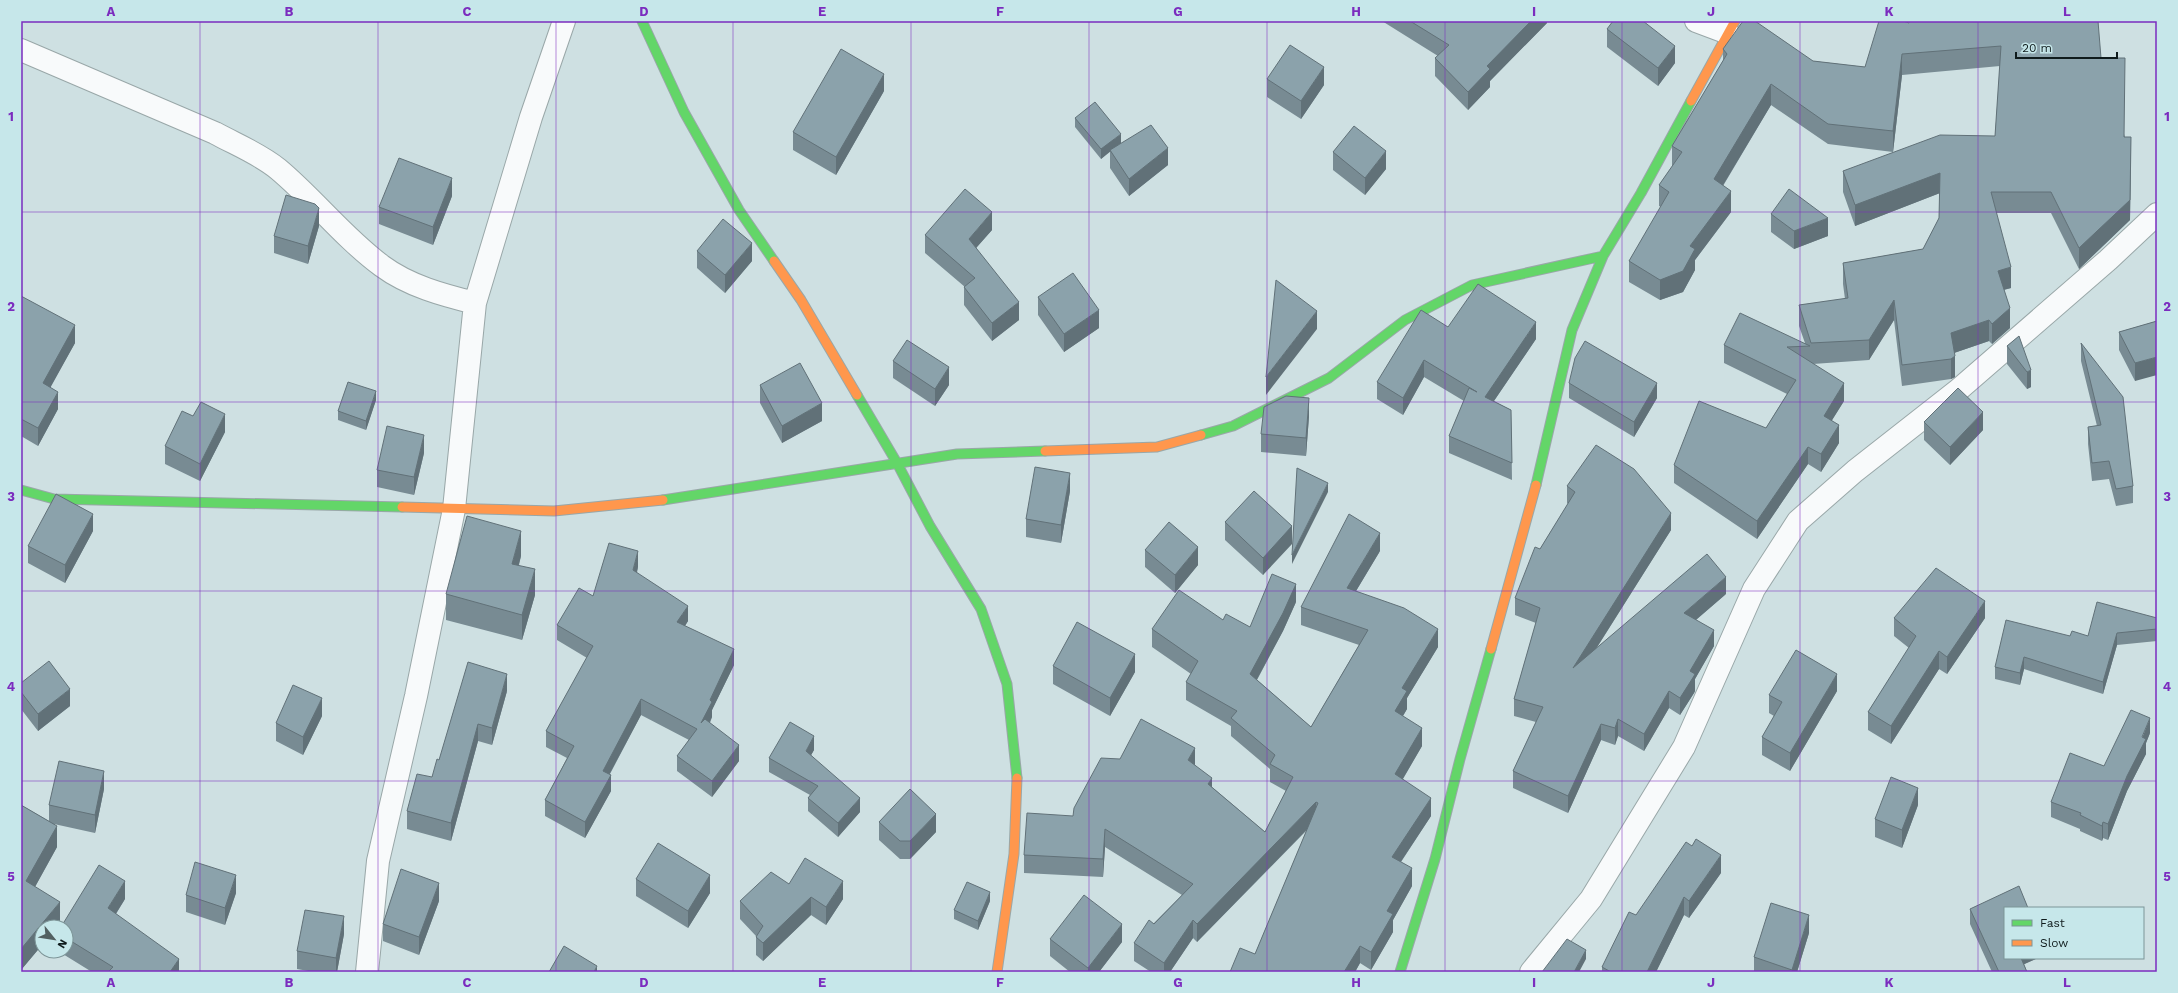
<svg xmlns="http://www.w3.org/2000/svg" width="2178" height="993" viewBox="0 0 2178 993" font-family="'Work Sans',sans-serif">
	<rect width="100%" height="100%" fill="#cee0e2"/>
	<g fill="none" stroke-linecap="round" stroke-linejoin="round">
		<g stroke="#99a7a8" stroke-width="24">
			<path id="street" d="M1696,21L1728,33
				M21,50L215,133C235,144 260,154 278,169C314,199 344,238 382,266C409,286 443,295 475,303
				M367,972L378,861L416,696L454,509L475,303L531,117L564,21
				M1531,972L1591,899L1684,747L1754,589L1798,521L1855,471L1957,391L2108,260L2157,214"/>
		</g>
		<g stroke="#99a7a8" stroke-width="11">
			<path id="fast" d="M642,21L684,112L739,210L774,261
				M857,395L897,463L930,526L981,609L1007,684L1017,778
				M1201,435L1233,426L1329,378L1405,320L1472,285L1603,256
				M1536,485L1572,330L1603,256L1641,193L1691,101
				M21,490L54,499L402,507
				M663,500L957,454L1045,451
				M1400,972L1435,859L1460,759L1491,649"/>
		</g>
		<g stroke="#99a7a8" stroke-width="11">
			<path id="slow" d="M1691,101L1735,21
				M774,261L801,300L857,395
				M1045,451L1157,447L1201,435
				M402,507L554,511L663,500
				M1491,649L1536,485
				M997,972L1014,854L1017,778"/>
		</g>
		<use href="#street" stroke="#f8fafb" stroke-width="22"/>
		<use href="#fast" stroke="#63d668" stroke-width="9"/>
		<use href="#slow" stroke="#ff974d" stroke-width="9"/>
	</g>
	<path fill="#788b93" d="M1382,21H1547V23L1490,81V87L1468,110L1435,76V58L1438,56Z
		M1909,23L2101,58L2131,157L2130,220L2079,269L2051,213H1996L2011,288L2004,290L2010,328L1992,344L1989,341L1954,353L1955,377L1951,379L1902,386L1894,320L1869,360L1813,364L1844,401L1832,420L1839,443L1821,472L1808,464L1757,539L1674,483V465L1766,428L1787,394L1724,363V345L1805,343L1799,326V305L1845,299L1843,284V263L1923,249L1939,218L1940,193L1855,226L1843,192V171L1995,136L2000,66L1902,75L1893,152L1828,144L1771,105L1723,186L1731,212L1695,260V270L1683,292L1660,300L1629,282V261L1661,207L1659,206V185L1672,167V146L1723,61V49L1813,61L1865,67Z
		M1607,29L1675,63L1658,86L1607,47Z
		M1267,79L1324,85L1301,119L1267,97Z
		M884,91L836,175L793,150V132Z
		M1075,118L1121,143L1117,146L1168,165L1129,196L1110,168V151L1101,159L1075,127Z
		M1333,152L1386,169L1365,195L1333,170Z
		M452,196L433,245L379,224V207Z
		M1771,214L1828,236L1794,249L1771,232Z
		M319,226L308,264L274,253V236Z
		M992,230L976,248L1019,320L992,341L964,305V287H965L925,253V235Z
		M697,251L752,261L725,293L697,268Z
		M21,296L75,343L50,387L58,409L38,446L21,436Z
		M1038,297L1099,328L1064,352L1038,315Z
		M2157,321L2135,381L2119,350V332Z
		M1448,327L1536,339L1494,401L1511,410L1512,480L1449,453V436L1464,401L1424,377L1403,415L1377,399V382Z
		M2019,336L2031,387L2027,389L2007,364V346Z
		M2081,343L2133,486V503L2116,506L2109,479L2092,481L2088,444V427L2097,426L2081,361Z
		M893,361L949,385L935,406L893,378Z
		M1569,383L1657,398L1634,437L1569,398Z
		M760,385L822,421L782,443L760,403Z
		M376,400L366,430L338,420V411Z
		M193,416L225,432L200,481L165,464V446Z
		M1309,416L1306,456L1261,452V434Z
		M1924,422L1983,430L1950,465L1924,440Z
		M424,453L414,495L377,487V470Z
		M1567,486L1671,530L1596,649L1726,594L1696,620L1714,646L1695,679V691L1694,693L1680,715L1669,708L1644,751L1618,736L1615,745L1601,740L1568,813L1513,788V771L1536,722L1514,716V699L1536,623L1515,615V598L1540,549L1568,504L1567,503Z
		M1070,491L1061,543L1026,537V519Z
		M1225,522L1292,526L1263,575L1225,540Z
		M93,531L65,583L28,563V546Z
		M1145,550L1198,565L1175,593L1145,567Z
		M1380,551L1356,591L1438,647L1407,698V709L1403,716L1422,746L1403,779L1431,816L1401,862L1412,886L1393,920V932L1371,970L1360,963L1355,972H1230L1255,954L1307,830L1197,942L1193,938L1170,972H1151L1134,961V943L1182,895L1105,847L1103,877L1024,873V855L1073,816L1195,765L1212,787L1265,832L1286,791L1270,782V769L1231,736V726L1186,700V682L1191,674L1152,647V629L1223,620L1250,627L1296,602L1283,631L1257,680L1311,727L1359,645L1301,625V607Z
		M521,556L519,565L535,595L522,640L446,620V594Z
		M638,567L637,573L688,621L685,626L734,665L712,710V717L710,723L739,761L712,797L677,771V756L689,740L641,715L610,774L611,791L585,838L545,816V800L567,758L546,747V731L587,658L557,640V625L593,596Z
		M1894,618H1985L1947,674L1939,669L1891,744L1868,730V712L1909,648L1894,636Z
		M2157,618V641L2117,645L2103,694L2024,669L2020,685L1995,679V667L2070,636H2088Z
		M1053,666L1135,672L1110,716L1053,684Z
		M21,683L70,706L38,731L21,709Z
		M507,691L492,745L478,741L451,841L407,829V811L432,777L439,760Z
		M1837,691L1790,771L1762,755V737L1774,716L1769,713V695Z
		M322,716L303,755L276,741V723Z
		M2150,733L2146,743V754L2127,791L2108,840L2103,838L2102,841L2080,831V829L2051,817V802L2104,766Z
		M814,750L811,755L860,812L838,837L808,811V798L810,795L769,772V758Z
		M104,789L95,833L54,824L57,847L35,887L60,923L56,927H42V945L21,970V805L49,821V805Z
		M1918,805L1902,848L1875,837V819Z
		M879,822L936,832L910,859H900L879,840Z
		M1721,873L1689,918L1684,915L1656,972H1602V967L1636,915Z
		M636,879L710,893L688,928L636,896Z
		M789,884L843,899L826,925L811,915L763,961L756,955V936L740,919V901Z
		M236,893L225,925L186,912V895Z
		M125,899L116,914L179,972H92L58,951H66V927Z
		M439,901L419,955L383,941V924Z
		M990,901L978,930L954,919V910Z
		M1970,909L2038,958L2024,964L2027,972H1992L1970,924Z
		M1809,933L1797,972H1754V957Z
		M344,934L337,972H314L297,969V951Z
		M1050,939L1122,942L1099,972H1070L1050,956Z"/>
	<path fill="#617178" d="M1531,21H1547V23L1490,81V87L1468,110V92L1487,66Z
		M1675,46V63L1658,86V68Z
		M1902,54V75L1893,152V131Z
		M1324,67V85L1301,119V101Z
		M884,74V91L836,175V157Z
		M1771,84V105L1714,200V179Z
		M1121,134V143L1101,159V149Z
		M2131,137L2130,220L2079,269V248Z
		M1168,148V165L1129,196V179Z
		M1386,151V169L1365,195V178Z
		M1940,173V193L1855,226V205Z
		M452,178V196L433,245V227Z
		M1731,191V212L1695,260V270L1683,292L1660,300V280L1690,246Z
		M319,208V226L308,264V246Z
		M992,212V230L969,256V239Z
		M1828,218V236L1794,249V231Z
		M752,243V261L725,293V275Z
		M2011,267V288L1998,291V271Z
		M1894,300V320L1869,360V340Z
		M1019,302V320L992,341V323Z
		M2010,308V328L1992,344V324Z
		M1099,310V328L1064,352V334Z
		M1317,311V329L1266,395V377Z
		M1989,320V341L1951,354V333Z
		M1536,322V339L1485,414V397Z
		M75,325V343L43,401V383Z
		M1955,356V377L1951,379V359Z
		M2157,357V375L2135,381V363Z
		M1424,360V377L1403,415V398Z
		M949,367V385L935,406V389Z
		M2031,370V387L2027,389V372Z
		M1657,383V398L1634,437V422Z
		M1844,383V401L1824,433V416Z
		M376,391V400L366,430V421Z
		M58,392V409L38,446V428Z
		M1309,398V416L1306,456V438Z
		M822,403V421L782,443V426Z
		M1983,412V430L1950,465V447Z
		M225,414V432L200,481V464Z
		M1839,425V443L1821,472V454Z
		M424,435V453L414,495V477Z
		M1808,447V464L1757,539V521Z
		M1070,473V491L1061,543V525Z
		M1328,483V492L1292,564V555Z
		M1671,513V530L1573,685V668Z
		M93,514V531L65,583V565Z
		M1292,526V544L1263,575V558Z
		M521,531V556L512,589V564Z
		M1380,533V551L1347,606V588Z
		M1198,547V565L1175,593V575Z
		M638,551V567L633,586V570Z
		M535,569V595L522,640V615Z
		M1726,577V594L1684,630V613Z
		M1296,584V602L1283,631L1250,692V674Z
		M1985,601V618L1947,674V657Z
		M688,606V621L677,638V622Z
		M1438,629V647L1407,698V709L1395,729V711L1402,688Z
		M1714,630V646L1695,679V691L1694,693L1680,715V698L1690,671Z
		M2117,633V645L2103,694V682Z
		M734,649V665L712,710V717L701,739V723L710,700Z
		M1939,651V669L1891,744V726Z
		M1135,654V672L1110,716V698Z
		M2024,657V669L2020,685V673Z
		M507,674V691L492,745V728Z
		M1837,674V691L1790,771V753Z
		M70,689V706L38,731V714Z
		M1669,691V708L1644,751V734Z
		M322,698V716L303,755V737Z
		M641,699V715L603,786V771Z
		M2150,718V733L2146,743V754L2127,791L2108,840V824Z
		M1618,719V736L1615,745V728Z
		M478,724V741L451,841V823Z
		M1601,724V740L1568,813V796Z
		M1422,728V746L1395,792V774Z
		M814,736V750L806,764V751Z
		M739,745V761L712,797V781Z
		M1195,748V766L1188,760Z
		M104,771V789L95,833V815Z
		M611,775V791L585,838V822Z
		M1212,778V796L1208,784Z
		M1918,788V805L1902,848V830Z
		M860,798V812L838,837V823Z
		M1431,798V816L1392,875V857Z
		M1316,802V820L1197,942V924Z
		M936,814V832L910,859V841Z
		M2103,822V838L2102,841V826Z
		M57,826V847L26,903V881Z
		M1105,829V847L1103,877V859Z
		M1721,855V873L1689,918V901Z
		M1412,868V886L1393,920V932L1371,970V952L1387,911Z
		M236,875V893L225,925V908Z
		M710,875V893L688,928V911Z
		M125,881V899L108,926V908Z
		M843,881V899L826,925V907Z
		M439,883V901L419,955V937Z
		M990,892V901L978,930V921Z
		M811,897V915L763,961V943Z
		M1684,897V915L1656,972H1647Z
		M60,902V923L56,927H42V945L21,970V949Z
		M1809,915V933L1797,972H1792V970Z
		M344,916V934L337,972H336V958Z
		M1193,920V938L1170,972H1164V963Z
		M1122,924V942L1099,972H1088V968Z
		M1360,946V963L1355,972H1344Z
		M1586,950V959L1579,972H1574Z
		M2018,958H2038L2018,967Z
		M179,959V972H170Z
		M597,966V972H594Z"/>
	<path fill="#8ba2ab" stroke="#617178" d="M1410,21H1531L1487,66L1490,69L1468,92L1435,58L1449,45Z
		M1613,21H1643L1675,46L1658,68L1607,29Z
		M1743,21H1755L1813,61L1865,67L1879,21H1903L1909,23V21H2098L2101,58H2125L2124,137H2131L2130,200L2079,248L2051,192H1991L2011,267L1998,271L2010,308L1992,324L1989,320L1951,333L1955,356L1951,359L1902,365L1894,300L1869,340L1811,343L1799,305L1848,298L1843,263L1923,249L1939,218L1940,173L1855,205L1843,171L1940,135L1995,136L2001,46L1902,54L1893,131L1828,124L1771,84L1714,179L1731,191L1690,246L1695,249L1683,271L1660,280L1629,261L1669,192L1659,185L1682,152L1672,146L1727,54L1723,49Z
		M1290,45L1324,67L1301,101L1267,79Z
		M841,49L884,74L836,157L793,132Z
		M1095,102L1121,134L1101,149L1075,118Z
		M1151,125L1168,148L1129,179L1110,150Z
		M1354,126L1386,151L1365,178L1333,152Z
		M399,158L452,178L433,227L379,207Z
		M965,189L992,212L969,239L1019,302L992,323L964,287L975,278L925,235Z
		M1789,189L1828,218L1794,231L1771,214Z
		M286,195L315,204L319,208L308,246L274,236Z
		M723,219L752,243L725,275L697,251Z
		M1073,273L1099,310L1064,334L1038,297Z
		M1276,280L1317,311L1266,377Z
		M1478,284L1536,322L1485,397L1511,410L1512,463L1449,436L1469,388L1477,392L1424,360L1403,398L1377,382L1421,310L1448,327Z
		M21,296L75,325L43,383L58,392L38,428L21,419Z
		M1740,313L1810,346L1787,347L1844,383L1824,416L1839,425L1821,454L1808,447L1757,521L1674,465L1699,401L1766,428L1796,380L1724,345Z
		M2157,321V357L2135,363L2119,332Z
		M2019,336L2031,370L2027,372L2007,346Z
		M907,340L949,367L935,389L893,361Z
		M1585,341L1657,383L1634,422L1569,383L1575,358Z
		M2081,343L2123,397L2133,486L2116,489L2109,461L2092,463L2088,427L2101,425Z
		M800,363L822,403L782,426L760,385Z
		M348,382L376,391L366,421L338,411Z
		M1958,388L1983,412L1950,447L1924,422Z
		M1286,396L1309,398L1306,438L1261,434L1264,407Z
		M201,402L225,414L200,464L165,446L182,411L193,416Z
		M387,426L424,435L414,477L377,470Z
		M1596,445L1634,469L1671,513L1573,668L1707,554L1726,577L1684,613L1714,630L1690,671L1695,674L1694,676L1680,698L1669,691L1644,734L1618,719L1615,728L1601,724L1568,796L1513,771L1543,707L1514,699L1540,608L1515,598L1535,547L1540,549L1575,492L1567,486Z
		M1035,467L1070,473L1061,525L1026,519Z
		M1297,468L1328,483L1292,555Z
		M1254,491L1292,526L1263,558L1225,522Z
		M56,494L93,514L65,565L28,546Z
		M1349,514L1380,533L1347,588L1404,608L1438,629L1402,688L1407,691L1395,711L1422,728L1395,774L1431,798L1392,857L1412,868L1387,911L1393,914L1371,952L1360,946L1344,972H1230L1240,948L1255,954L1318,803L1316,802L1197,924L1193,920L1164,963L1134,943L1149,920L1154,924L1193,884L1105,829L1103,859L1024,855L1027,813L1073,816L1074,808L1101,758L1120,759L1141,719L1195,748L1188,760L1212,778L1208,784L1265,832L1293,777L1270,764L1275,755L1231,718L1237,711L1186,682L1198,661L1152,629L1179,590L1223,620L1226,614L1250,627L1272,574L1296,584L1283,613L1250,674L1311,727L1368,630L1301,607Z
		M467,516L521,531L512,564L535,569L522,615L446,594Z
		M1169,522L1198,547L1175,575L1145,550Z
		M609,543L638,551L633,570L688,606L677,622L734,649L710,700L712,702L701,723L705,719L739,745L712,781L677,756L697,729L641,699L603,771L611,775L585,822L545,800L574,746L546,731L593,646L557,625L579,588L593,596Z
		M1936,568L1985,601L1947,657L1939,651L1891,726L1868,712L1916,636L1894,618Z
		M2097,602L2157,618V629L2117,633L2103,682L2024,657L2020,673L1995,667L2006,620L2070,636L2072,631L2088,636Z
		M1077,622L1135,654L1110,698L1053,666Z
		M1796,650L1837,674L1790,753L1762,737L1782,702L1769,695Z
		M49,661L70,689L38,714L21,692V683Z
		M468,662L507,674L492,728L478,724L451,823L407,811L417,774L432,777L437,759L439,760Z
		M293,685L322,698L303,737L276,723Z
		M2131,710L2150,718L2142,737L2146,739L2127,776L2108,824L2103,822L2102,826L2080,815L2081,813L2051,802L2070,753L2104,766Z
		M790,722L814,736L806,751L860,798L838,823L808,798L818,786L769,758Z
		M59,761L104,771L95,815L49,805Z
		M1891,777L1918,788L1902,830L1875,819Z
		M910,789L936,814L910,841H900L879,822Z
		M21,805L57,826L26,881L60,902L21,949Z
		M1696,839L1721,855L1689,901L1684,897L1647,972H1611L1602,967L1629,912L1636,915L1686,842L1692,846Z
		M658,843L710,875L688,911L636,879Z
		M805,858L843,881L826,907L811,897L763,943L756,937L763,926L740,901L771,872L789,884Z
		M195,862L236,875L225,908L186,895Z
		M99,865L125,881L108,908L179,959L170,972H108L113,967L66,938V927H61Z
		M401,869L439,883L419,937L383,924Z
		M967,882L990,892L978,921L954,910Z
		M2019,886L2028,908H2005V958H2021L2027,972H1999L1970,909Z
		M1084,895L1122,924L1088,968L1050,939Z
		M1771,903L1809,915L1792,970L1754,957Z
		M305,910L344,916L336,958L297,951Z
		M1567,939L1586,950L1574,972H1542Z
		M564,946L597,966L594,972H549Z"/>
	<path fill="none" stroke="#7b2cbf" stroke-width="1" stroke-opacity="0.55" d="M200,21V972M378,21V972M556,21V972M733,21V972M911,21V972M1089,21V972M1267,21V972M1445,21V972M1622,21V972M1800,21V972M1978,21V972M21,212H2157M21,402H2157M21,591H2157M21,781H2157"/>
	<rect width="2178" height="993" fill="none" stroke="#c6e7ea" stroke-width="44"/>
	<rect x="2004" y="907" width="140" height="52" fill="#c6e7ea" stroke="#7d9598"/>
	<rect x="2012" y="920" width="20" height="6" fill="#63d668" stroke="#7d9598"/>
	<text x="2040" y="927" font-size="12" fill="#0f1b1c">Fast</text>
	<rect x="2012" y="940" width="20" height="6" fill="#ff974d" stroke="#7d9598"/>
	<text x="2040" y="947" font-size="12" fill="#0f1b1c">Slow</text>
	<g transform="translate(54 939) rotate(120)"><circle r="19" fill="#c6e7ea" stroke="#7d9598"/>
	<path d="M0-3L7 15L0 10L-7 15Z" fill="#526061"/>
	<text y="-6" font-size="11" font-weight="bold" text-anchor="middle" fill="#0f1b1c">N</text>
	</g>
	<path d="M2016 52v6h101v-6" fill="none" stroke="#0f1b1c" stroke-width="2"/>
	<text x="2022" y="52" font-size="12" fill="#0f1b1c" stroke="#c6e7ea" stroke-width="3" paint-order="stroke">20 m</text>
	<rect x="22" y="22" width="2134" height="949" fill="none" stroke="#7b2cbf" stroke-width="1.5"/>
	<g font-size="13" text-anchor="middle" font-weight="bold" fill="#7b2cbf">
		<text x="111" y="16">A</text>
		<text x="289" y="16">B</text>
		<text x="467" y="16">C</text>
		<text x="644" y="16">D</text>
		<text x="822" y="16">E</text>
		<text x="1000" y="16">F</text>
		<text x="1178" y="16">G</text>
		<text x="1356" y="16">H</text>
		<text x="1534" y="16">I</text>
		<text x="1711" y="16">J</text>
		<text x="1889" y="16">K</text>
		<text x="2067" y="16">L</text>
		<text x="11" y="121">1</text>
		<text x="2167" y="121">1</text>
		<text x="11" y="311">2</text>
		<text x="2167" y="311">2</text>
		<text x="11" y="501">3</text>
		<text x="2167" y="501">3</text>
		<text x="11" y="691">4</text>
		<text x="2167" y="691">4</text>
		<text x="11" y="881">5</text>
		<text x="2167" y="881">5</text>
		<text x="111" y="987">A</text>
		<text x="289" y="987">B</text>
		<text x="467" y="987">C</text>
		<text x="644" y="987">D</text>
		<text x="822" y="987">E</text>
		<text x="1000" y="987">F</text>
		<text x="1178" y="987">G</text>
		<text x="1356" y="987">H</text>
		<text x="1534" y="987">I</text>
		<text x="1711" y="987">J</text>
		<text x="1889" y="987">K</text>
		<text x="2067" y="987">L</text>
	</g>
</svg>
